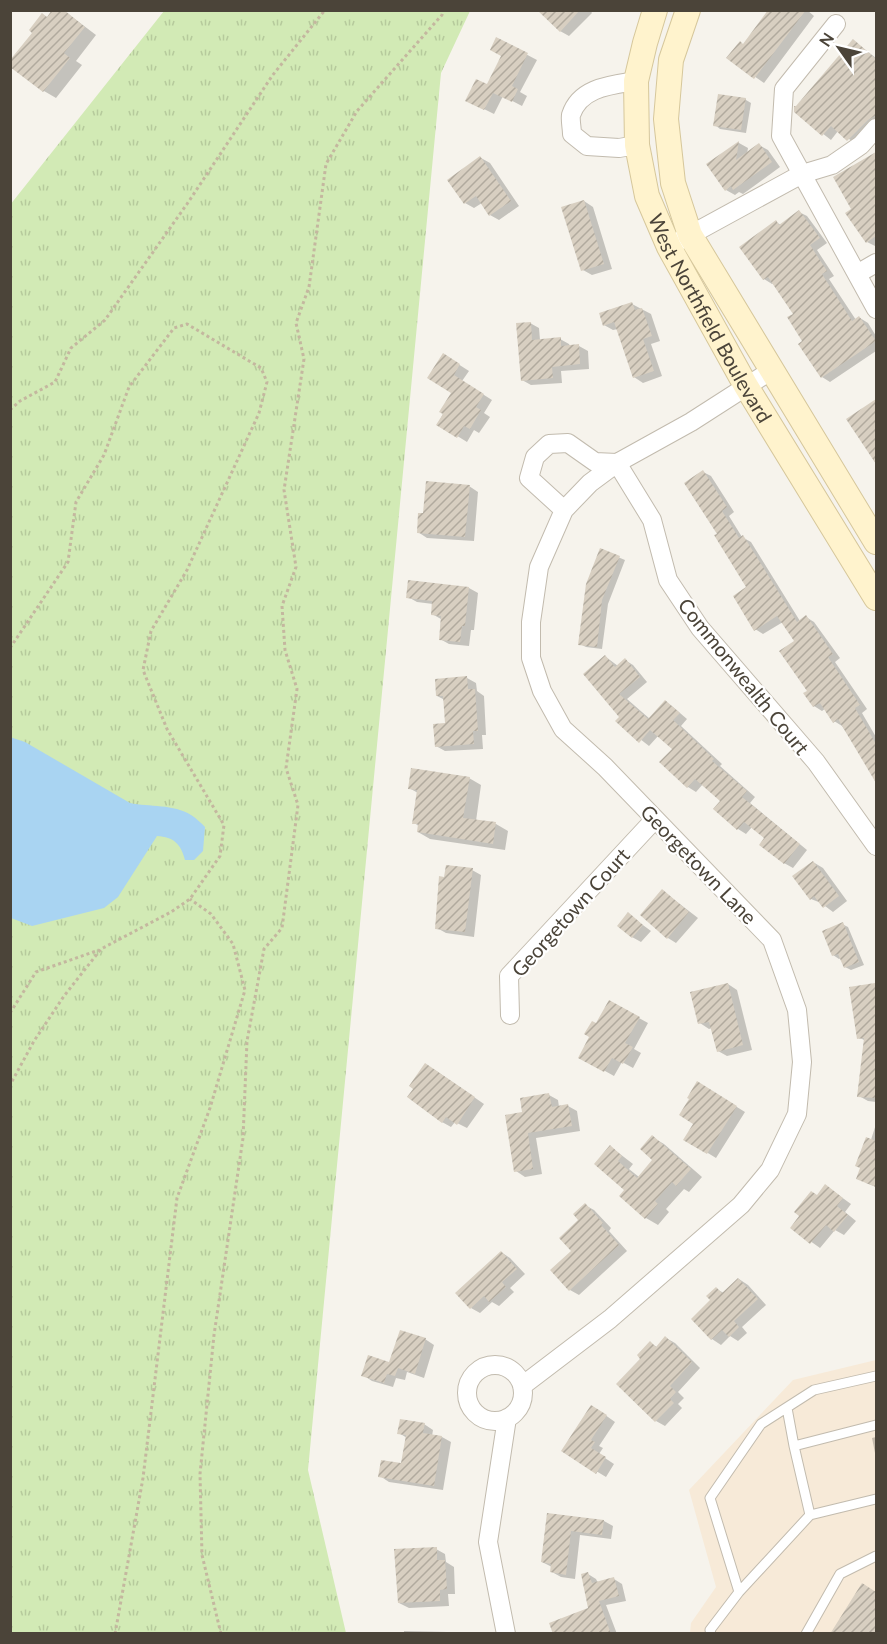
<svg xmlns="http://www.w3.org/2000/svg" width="887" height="1644" viewBox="0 0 887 1644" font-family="Lato,sans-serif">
	<defs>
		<pattern id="grass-tufts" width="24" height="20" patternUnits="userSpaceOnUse" patternTransform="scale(1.5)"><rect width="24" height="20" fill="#d2eab5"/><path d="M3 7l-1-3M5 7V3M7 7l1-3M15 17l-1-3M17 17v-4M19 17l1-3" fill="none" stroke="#b6ca9c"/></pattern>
		<pattern id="building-hatch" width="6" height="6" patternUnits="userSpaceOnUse" patternTransform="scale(1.5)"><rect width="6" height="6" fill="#d8cfc1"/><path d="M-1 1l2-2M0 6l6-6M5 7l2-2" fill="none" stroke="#b1aa9e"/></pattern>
	</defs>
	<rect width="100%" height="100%" fill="#f6f3ec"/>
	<path fill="#f7ead8" d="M876,1360V1633H690L691,1623L716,1587L689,1490L793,1380Z"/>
	<path fill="url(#grass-tufts)" d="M164,11H470L441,73L308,1470L346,1633H11L10,205Z"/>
	<path fill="#a9d4f2" d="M10,737L25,742L130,803C149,807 174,804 191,815C196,818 201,823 205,827L203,851L194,860H185C181,844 174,837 157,836L118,897L104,908L32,926L11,918Z"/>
	<path fill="#0003" d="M63,10L96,35L76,61L82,65L56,98L44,91L48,18Z
		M539,10H590L592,13L569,36L560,31Z
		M769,10H807L814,16L764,83L728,58L744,45Z
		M497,39L537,60L520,92L527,96L522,106L503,96L494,114L476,105L503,56Z
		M854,41L876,58V125L856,144L838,131L831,140L795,112Z
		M746,100L751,103L746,133L720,129L715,125Z
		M739,143L748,148L747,154L759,145L768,150L780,167L743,194L739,192L735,195L726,190L708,165Z
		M876,154V246H875L867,242L853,209L835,178Z
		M481,158L490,163L519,206L499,220L490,215L482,203L474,208L465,203Z
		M584,201L593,207L612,269L592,275L583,270Z
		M799,212L807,216L827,243L817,250L834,276L829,279L856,320L860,318L868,323L876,336V351L830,382L822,377L804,342L795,314L774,283L772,284L764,279L776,222L781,225Z
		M632,304L651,314L660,341L651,344L662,376L643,383L634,377L618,329L613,330L604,325Z
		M530,323L539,328L540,340L560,339L569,344L570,346H579L588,351L589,369L561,371L562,383L531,385L522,380Z
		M444,355L469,371L462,381L492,400L484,413L490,417L479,433L474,430L467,442L438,424L453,393Z
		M876,401V464L849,419Z
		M703,472L711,476L734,512L729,516L742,537L751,542L800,621L806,617L814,622L840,658L835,662L867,709L862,713L876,737V775L872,772L842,726L834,721L826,708L822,711L814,706L796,641L783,622L763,634L755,629L748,588L719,534Z
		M469,486L478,492L474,541L427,538L418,532L424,515Z
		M601,550L625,560L608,604L602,649L586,647L580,644Z
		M469,588L478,593L474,630H471L469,646L449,644L440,639L441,619L432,614L433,604L417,602L408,597Z
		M606,657L618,666L625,660L633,665L647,682L627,699L650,719L665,702L673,707L687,719L681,726L722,764L720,766L755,797L750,803L807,850L793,868L784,863L766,838L752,827L746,834L738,829L722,801L703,784L696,792L688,787L674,749L659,735L649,746L617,721L621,717Z
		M467,678L476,683L477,691L484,696L486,735H482L483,749L445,751L436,746L446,724L445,700L437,696Z
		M469,778L481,785L476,821L496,824L508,831L505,850L430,839L418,832L419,826L414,823L418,793L409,788Z
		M813,862L823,868L847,901L833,912L821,903L811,899Z
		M472,870L481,875L474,937L446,933L437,928L445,878Z
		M663,891L698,918L676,943L668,938Z
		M628,914L651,931L641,942L632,937Z
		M842,924L848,927L864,965L851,970L845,967L841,958L839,959L833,955Z
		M728,984L737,990L752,1050L727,1056L718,1051L712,1028L709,1029L700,1023Z
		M875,984L876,985V1041L868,1042L858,1037Z
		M610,1002L648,1023L634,1049L641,1053L633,1068L622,1062L614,1076L580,1057Z
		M865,1056H876V1102L868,1101L859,1096Z
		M435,1070L484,1104L467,1128L455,1122L451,1127L442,1122Z
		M698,1083L745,1112L716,1158L685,1139L695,1124Z
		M549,1095L558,1100L559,1107L568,1106L577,1111L580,1131L536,1138L542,1174L525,1177L516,1171L524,1113Z
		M876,1124V1187L866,1183L862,1168Z
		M652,1137L664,1144L702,1177L689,1192L684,1189L666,1209L669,1212L658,1225L646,1218L626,1190L611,1147L633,1164L629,1169L639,1177L655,1160Z
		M826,1186L851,1204L845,1212L856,1221L844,1235L835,1230L820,1248L792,1228Z
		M585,1205L594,1210L611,1228L609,1231L627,1251L579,1295L570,1290L573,1251Z
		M501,1252L510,1258L525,1274L510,1288L514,1292L499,1306L492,1302L480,1313L471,1308Z
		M739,1279L748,1285L766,1305L742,1327L747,1333L738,1341L730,1336L721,1345L712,1339L716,1289L724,1293Z
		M666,1338L675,1343L700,1368L678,1392L684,1398L678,1404L682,1408L665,1426L656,1421L643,1359L650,1343L657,1347Z
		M425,1339L434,1345L424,1378L407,1372L405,1380L396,1378L393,1387L372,1381L363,1375L390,1364Z
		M601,1412L615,1422L599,1446L603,1448L599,1454L614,1464L606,1477L563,1451Z
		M424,1424L433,1430L432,1436L442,1437L451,1442L443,1490L389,1482L380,1476L403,1465L407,1438L399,1433Z
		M876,1437V1458L872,1438Z
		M548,1514L604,1521L613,1526L611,1539L580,1535L575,1579L561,1577L552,1572V1567L542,1562Z
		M436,1549L445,1554L446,1562L454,1567L455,1594H448L449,1606L409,1608L399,1603Z
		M588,1574L596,1579L598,1583L614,1579L622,1584L626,1601L606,1605L617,1634H555L590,1609Z
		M862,1585L876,1594V1634H831Z
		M404,1631L448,1632L450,1634H404Z"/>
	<path fill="url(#building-hatch)" d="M52,10H64L85,27L64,53L70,58L43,92L10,67V60L32,33L29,30L42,13L47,17Z
		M537,10H580L560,32Z
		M768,10H806L754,79L726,58L740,41L743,44Z
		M496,37L528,53L512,86L518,89L512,102L493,93L484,110L465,101L476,79L487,84L501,56L490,50Z
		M853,39L876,59V115L868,120L847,141L831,126L822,136L794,112V106H796Z
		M718,94L746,98L741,130L713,126Z
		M739,141L736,160L759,143L772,162L733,190L731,186L725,191L706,164Z
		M876,152V236L866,243L845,213L851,209L833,177Z
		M480,156L511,201L489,216L476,196L464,204L447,180Z
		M584,200L604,264L581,271L561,207Z
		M799,210L820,238L810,245L827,271L822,274L852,321L859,316L876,341L821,378L798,344L802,341L787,317L793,314L768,277L763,280L739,247L776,220L779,225Z
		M632,302L635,310L642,308L652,336L643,339L654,371L633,378L614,322L603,326L599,313Z
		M531,322L532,340L561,337V346L579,344L580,364L552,367L553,378L521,381L516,323Z
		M443,353L460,364L454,375L484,394L476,407L481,410L470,429L464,426L457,438L436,425L443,414L439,412L451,393L427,378Z
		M876,399V464L846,419Z
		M703,470L727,507L722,511L739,538L743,535L797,622L806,615L833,654L828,657L860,705L855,708L876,744V783L838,719L833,723L820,703L813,707L803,693L807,691L779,651L794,641L777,616L754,631L733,596L746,587L714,535L717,534L684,483Z
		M426,481L470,485L465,537L417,533L418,513H423Z
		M600,548L620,556L602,600L597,647L578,645L586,584Z
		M408,580L469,587L465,626H462L460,642L439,640L441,616L431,615L432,601L406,598Z
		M605,655L615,667L625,658L640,677L619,694L648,719L665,700L680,713L673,720L714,759L712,761L747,791L742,797L800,844L784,864L759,845L764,838L744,822L737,830L713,809L720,801L695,779L687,788L659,762L672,749L650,730L639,743L615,721L619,717L583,674Z
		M467,676L468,689H475L478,731H473L474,744L435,747L433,724L445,723L443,696H436L435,679Z
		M411,768L470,777L463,818L496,822L493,844L417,832L418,824H412L417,790L408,789Z
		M813,861L839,896L823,908L814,896L810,900L792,876Z
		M446,865L473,868L465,932L435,929L439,876L444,877Z
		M662,889L689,912L667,939L640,915Z
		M628,912L643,925L632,938L617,926Z
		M843,922L859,962L844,968L838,954L832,956L822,931Z
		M728,983L743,1045L717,1052L709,1022L698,1024L690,992Z
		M875,983L876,993V1098L857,1097L864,1038L857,1039L849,987Z
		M609,1000L640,1017L625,1043L633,1047L623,1064L612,1058L604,1072L578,1058L589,1037L584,1034L592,1021L596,1023Z
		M425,1063L475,1097L457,1125L446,1117L442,1123L407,1097L413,1089L409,1086Z
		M697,1081L737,1106L707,1154L683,1140L693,1124L679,1115L689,1099L687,1098Z
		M549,1093L552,1107L568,1104L572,1126L528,1133L533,1169L514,1172L505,1115L522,1112L520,1098Z
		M652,1135L691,1169L676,1186L672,1182L655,1201L658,1204L645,1219L619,1196L624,1190L594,1164L610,1145L622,1156L618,1161L637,1178L652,1160L640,1149Z
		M866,1137L876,1141V1187L856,1179L860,1168L855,1166Z
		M825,1184L843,1198L837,1206L848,1215L834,1232L826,1225L810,1244L790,1228L799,1216L794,1212L811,1191L817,1195Z
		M585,1203L603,1223L601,1225L619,1245L569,1291L550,1270L571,1251L559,1238L578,1220L573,1214Z
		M501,1251L517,1269L502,1282L506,1287L489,1302L484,1296L470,1309L455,1293Z
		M738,1278L758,1299L734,1321L739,1327L729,1337L722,1330L711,1340L691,1319L710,1300L706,1296L716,1287L722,1293Z
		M400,1330L426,1338L415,1374L398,1368L395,1376L387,1374L384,1383L361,1376L368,1355L389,1362Z
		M665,1336L692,1362L670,1386L676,1392L670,1399L674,1403L655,1422L616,1384L640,1359L637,1355L650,1341L656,1347Z
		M591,1405L607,1415L591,1440L595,1442L591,1448L606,1457L596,1474L561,1451Z
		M400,1419L425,1423L423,1433L442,1436L434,1486L378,1477L381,1460L401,1463L406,1435L397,1434Z
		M547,1513L604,1520L602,1535L571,1531L566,1575L550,1572L551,1564L541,1562Z
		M437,1547V1560H445L447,1589L440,1590V1601L398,1603L394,1549Z
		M588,1572L592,1583L614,1577L619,1596L599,1601L611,1634H553L549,1623L588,1608L581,1574Z
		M862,1583L876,1592V1634H830Z"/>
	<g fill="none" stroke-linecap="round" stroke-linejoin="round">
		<g stroke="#c2bbae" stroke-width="11">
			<path id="service" d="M787,1408L794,1446
				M810,1515L794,1446L876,1425
				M739,1592L810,1515L876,1499
				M711,1634L710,1630L739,1592L710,1498L761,1424L814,1390L876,1376
				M806,1634L840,1574L876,1556"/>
		</g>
		<g stroke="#c2bbae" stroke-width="20">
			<path id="minor" d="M836,24L784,89L781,136L876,309
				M636,81C612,85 580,87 571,115C570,120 572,128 572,134L587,146L619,148L637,145
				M681,240L802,174L832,165L861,145L876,128
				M857,274L876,263
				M564,510L529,478L535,457L549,444L568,443L595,462L617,463L652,520L668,580L700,628L816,762L876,846
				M510,1015L509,976L655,819
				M467 1393a28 28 0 1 1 56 0a28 28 0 1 1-56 0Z
				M522,1386L610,1319L741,1205L770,1170L797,1114L802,1062L797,1010L772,940L605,767L563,729L542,691L531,658V622L539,567L564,510L590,483L617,463L691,422L772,370
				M506,1634L488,1542L507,1418"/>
		</g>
		<g stroke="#d6c79b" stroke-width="26">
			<g id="secondary">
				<path id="s1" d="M655,10L645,43L636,81L637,145L647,196L669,247L746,386L876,598"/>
				<path d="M688,10L671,60L666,119L673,183L690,235L876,542"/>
			</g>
		</g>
		<path stroke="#c4b79f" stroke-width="3" stroke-dasharray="3 3" stroke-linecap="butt" d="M10,410L20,401L55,382L71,348L105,320L187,204L272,76L325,10
			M10,648L68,562L76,502L104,455L129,387L174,328L187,324L261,368L267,382L259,413L187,570L151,631L143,670L167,729L224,825L220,856L190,899L171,912L101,949L64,996L34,1041L10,1085
			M10,1013L36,972L99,950
			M115,1634L143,1478L177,1198L210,1108L245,990L233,944L211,914L190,899
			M221,1634L202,1555L200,1474L214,1335L243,1138L247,1041L264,949L282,928L298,805L286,768L297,689L285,650L282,606L296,567L284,490L304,359L296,323L309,287L326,164L357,111L442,15L443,10"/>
		<use href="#service" stroke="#fff" stroke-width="9"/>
		<use href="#minor" stroke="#fff" stroke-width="18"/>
		<use href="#secondary" stroke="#fff3cd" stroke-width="24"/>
	</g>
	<g text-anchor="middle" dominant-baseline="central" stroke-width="4.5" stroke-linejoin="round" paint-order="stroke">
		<g font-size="20" fill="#4b4439" stroke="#fff">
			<text stroke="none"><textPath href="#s1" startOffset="327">West Northfield Boulevard</textPath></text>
			<text transform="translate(744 676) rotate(51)">Commonwealth Court</text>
			<text transform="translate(699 864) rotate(46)">Georgetown Lane</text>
			<text transform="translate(570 912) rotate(-48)">Georgetown Court</text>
		</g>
	</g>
	<rect width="887" height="1644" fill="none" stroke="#4b4439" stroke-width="24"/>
	<g transform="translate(839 48) rotate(304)" stroke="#ffffff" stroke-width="4.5" paint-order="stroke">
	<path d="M0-4.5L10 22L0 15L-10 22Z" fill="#4b4439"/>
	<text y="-9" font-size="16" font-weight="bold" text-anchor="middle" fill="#4b4439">N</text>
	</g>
</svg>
